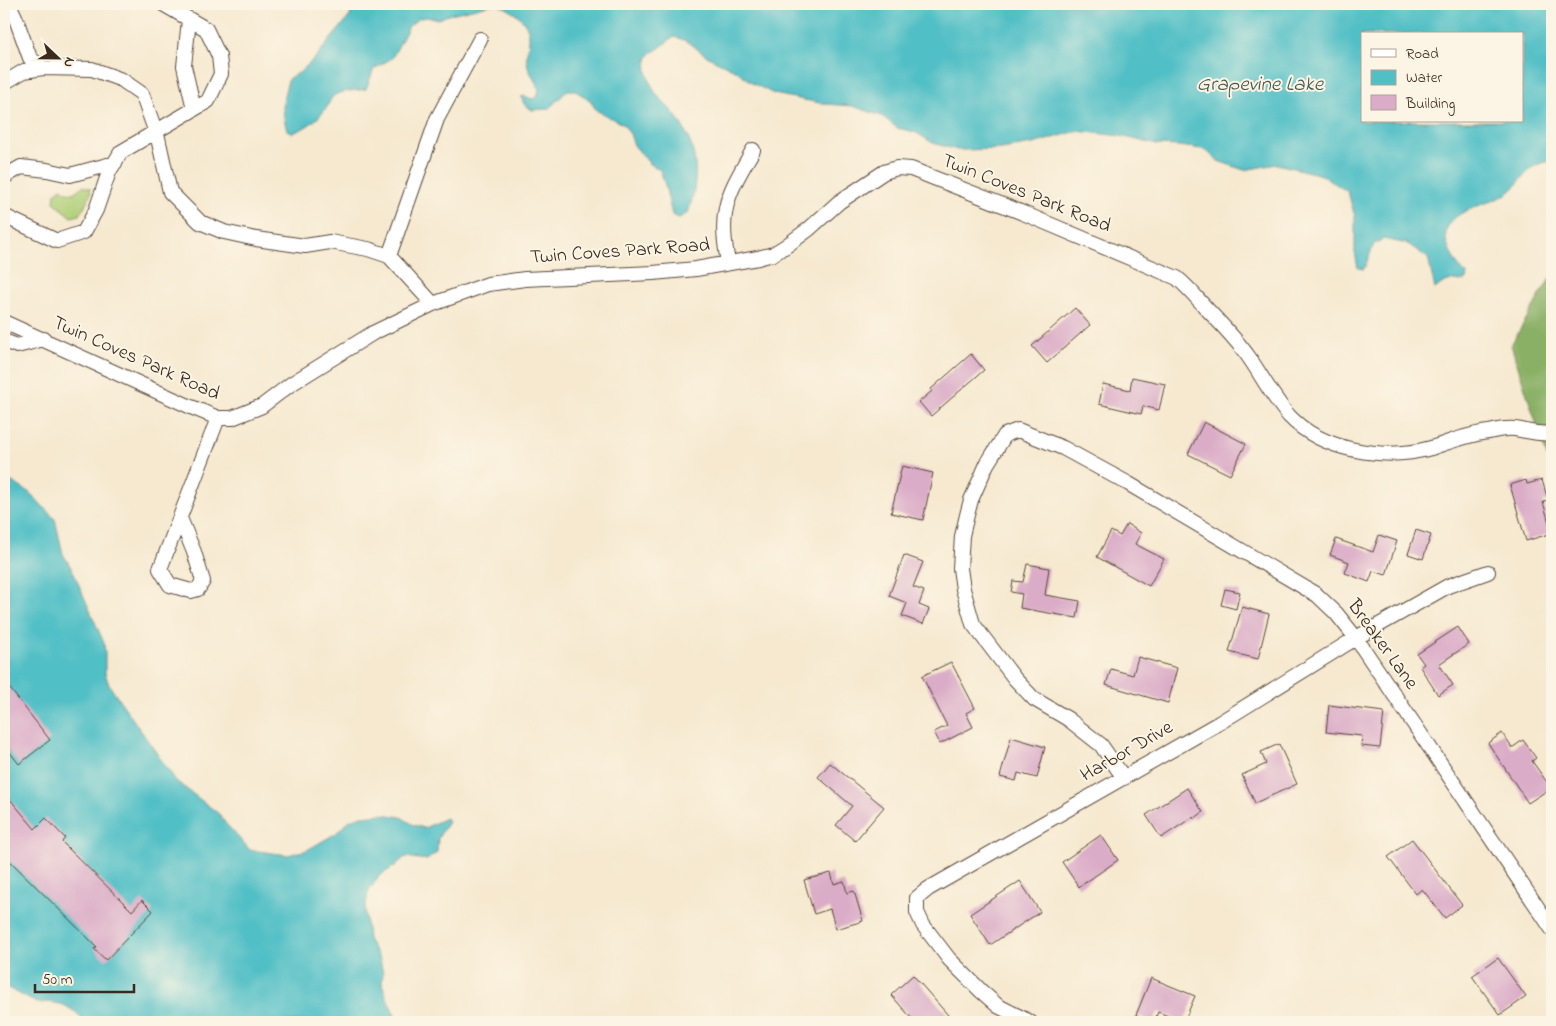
<svg xmlns="http://www.w3.org/2000/svg" width="1556" height="1026" viewBox="0 0 1556 1026" font-family="'Indie Flower',sans-serif">
	<rect width="100%" height="100%" fill="#fcf5e5"/>
	<filter id="ink" filterUnits="userSpaceOnUse"><feTurbulence type="fractalNoise" baseFrequency=".02" numOctaves="2"/><feDisplacementMap in="SourceGraphic" scale="10" xChannelSelector="R" yChannelSelector="G"/><feConvolveMatrix kernelMatrix="1 2 1 2 8 2 1 2 1" color-interpolation-filters="sRGB"/></filter>
	<filter id="wash" filterUnits="userSpaceOnUse"><feTurbulence type="fractalNoise" baseFrequency=".0096" numOctaves="4" result="noise"/><feDisplacementMap in="SourceGraphic" scale="20" xChannelSelector="R" yChannelSelector="G"/><feGaussianBlur stdDeviation="1.12" result="paint"/><feColorMatrix in="noise" values="0 0 0 0 0 0 0 0 0 0 0 0 0 0 0 0 0 1.4 0 .05"/><feComposite in="paint" operator="in"/></filter>
	<g filter="url(#wash)">
		<rect width="100%" height="100%" fill="#f6e9d0"/>
		<path fill="#aecd74" stroke="#747c49" d="M83,186L90,188L91,193L80,215L71,217L54,202L55,193L61,188L67,192L73,193Z"/>
		<path fill="#8ab066" stroke="#626d42" d="M1552,275V472L1511,345Z"/>
		<path fill="#51bfc6" stroke="#467472" fill-rule="evenodd" d="M353,4H493L451,14L438,19L429,17L419,18L409,26L392,58L374,69L366,89C356,91 344,90 335,95C329,99 329,106 324,111C316,121 303,130 292,133L287,130C281,111 282,97 289,78L299,73L314,59L350,16Z
			M497,4H1552V161C1548,162 1541,162 1537,165C1525,171 1518,186 1507,194C1488,206 1434,211 1448,246C1453,257 1456,266 1467,274L1466,280C1456,283 1456,280 1449,281C1444,281 1439,286 1435,289L1428,258L1408,244L1383,239L1374,244L1364,269L1358,268L1355,253V217L1348,192L1322,175L1277,164L1244,170L1218,161L1208,152L1202,149L1179,146L1157,145L1121,136L1077,131L1033,144L1001,149L958,150L933,143L915,132L897,128L882,116L852,106L825,104L774,94L752,83L737,71L710,58L686,41L676,37C667,39 666,44 658,49C656,51 653,51 651,53C641,63 650,85 657,95C662,102 670,108 675,115C681,123 687,133 690,142C699,166 696,189 688,213L679,218L672,215L664,181L660,170L649,163L634,145L630,134L624,125L596,110L590,100L574,90H568L548,109L532,110L524,104L521,97L525,96L532,99L537,97L539,90C536,81 529,73 527,62C525,54 529,47 529,38C529,19 512,10 497,4ZM1362,34H1522V121H1362Z
			M4,477L30,493L55,519L63,554L72,569L104,643L105,655V673L109,685L176,781L219,814L226,824L250,850L288,855L307,850L335,834L350,820L362,816L382,814L401,817L414,825L424,828L446,818L448,822L438,838L437,852L427,860L405,857L395,866L379,876L368,892L365,910L368,939L380,960L383,973L382,983L387,998L398,1022H84L77,1013L64,1005L49,1002L37,1003L4,986Z"/>
		<g id="blocks">
			<path fill="#daacc7" d="M1075,308L1090,325L1047,363L1032,346Z
				M971,354L984,370L931,416L919,402L932,391L931,389Z
				M1132,377L1165,384L1159,410L1143,406L1141,414L1099,404L1103,384L1130,390Z
				M1204,422L1246,444L1230,475L1188,454Z
				M902,466L933,473L923,520L891,513Z
				M1526,480L1527,484L1542,480L1548,500L1543,502L1552,533L1526,541L1510,485Z
				M1127,524L1141,533L1135,544L1164,559L1149,586L1097,557L1111,531L1120,536Z
				M1416,530L1431,535L1423,559L1408,554Z
				M1379,535L1397,541L1386,575L1373,571L1369,582L1345,573L1349,562L1330,555L1336,539L1373,552Z
				M904,555L923,562L913,587L924,591L919,605L929,609L923,624L902,616L907,603L889,596Z
				M1027,564L1049,568L1045,595L1080,601L1077,618L1020,608L1022,594L1011,592L1013,581L1023,582Z
				M1225,589L1240,592L1236,609L1221,605Z
				M1242,607L1269,614L1258,659L1229,652Z
				M1458,627L1469,644L1439,664L1453,685L1438,695L1420,667L1424,664L1417,654Z
				M1138,657L1177,668L1168,703L1106,685L1111,669L1133,675Z
				M951,662L975,708L966,713L973,727L940,744L934,732L947,726L922,676Z
				M4,681L50,740L19,764L4,745Z
				M1329,705L1384,712L1380,748L1361,746L1362,736L1326,732Z
				M1502,733L1512,748L1523,740L1536,758L1532,761L1551,788L1528,803L1488,743Z
				M1011,737L1045,747L1037,778L1018,773L1016,781L1000,777Z
				M1279,744L1297,784L1255,803L1242,775L1266,764L1261,752Z
				M830,763L884,807L855,841L836,825L852,806L818,777Z
				M1187,788L1203,812L1194,819L1193,817L1161,838L1146,815Z
				M4,792L35,829L46,818L65,838L62,842L132,911L142,900L153,911L106,960L94,949L97,947L4,855Z
				M1101,835L1118,860L1079,887L1062,862Z
				M1412,839L1462,905L1445,918L1422,889L1416,894L1388,857Z
				M831,873L834,884L844,881L847,893L854,891L863,921L836,929L830,909L814,914L804,880Z
				M1020,881L1040,912L990,945L970,914Z
				M1498,958L1526,997L1500,1015L1472,976Z
				M913,975L954,1022H915L891,995Z
				M1151,978L1195,996L1184,1022L1158,1012L1154,1022L1136,1015Z"/>
		</g>
	</g>
	<g filter="url(#ink)">
		<use href="#blocks" fill-opacity="0" stroke="#574739" stroke-width="1"/>
		<g fill="none" stroke-linecap="round" stroke-linejoin="round">
			<g stroke="#574739" stroke-width="16">
				<path id="minor" d="M9,4L16,19L30,58L43,68L92,69L122,80L142,94L158,138L170,192L200,222L224,232L256,239L305,246L330,242L368,249L389,256L433,304
					M189,20L184,66L194,109
					M4,83L24,71L43,68
					M4,177L21,167L47,170L70,175L115,163
					M4,216L57,241L84,232L96,210L109,172L121,152L208,101L221,74L219,56L206,29L163,4
					M389,256L437,119L480,39
					M728,263C725,245 722,226 726,208C730,188 743,168 753,150
					M4,322L191,407L218,418H232L262,406L291,384L373,333L433,304L488,284L525,279L653,273L696,269L758,258L773,254L786,246L809,229L839,202L884,172L897,168L911,169L1023,213L1177,278C1188,287 1196,297 1206,308C1221,324 1236,339 1248,356C1262,376 1273,398 1289,416C1322,451 1385,461 1431,448C1450,442 1468,434 1489,432C1497,430 1507,428 1515,429C1531,431 1535,435 1552,433
					M4,341L17,346L44,339
					M180,518L194,552L203,581L198,589L191,591L170,585L160,569L218,418
					M1124,778L1101,745L1068,719L1034,699L1015,679L973,624L963,589L960,568L962,536L967,515L971,500L987,464L1005,435L1018,430L1063,448L1129,484L1317,595L1336,613L1356,638L1552,929
					M1030,1022L998,1006L981,991L949,959L923,925L917,912V898L928,889L1219,723L1356,638L1448,586L1488,572"/>
			</g>
			<use href="#minor" stroke="#fff" stroke-width="14"/>
		</g>
	</g>
	<g text-anchor="middle" dominant-baseline="central" stroke-width="4" stroke-linejoin="round" paint-order="stroke">
		<g font-size="20" fill="#3b2a1e" stroke="#fcf5e5">
			<text transform="translate(1026 194) rotate(22)">Twin Coves Park Road</text>
			<text transform="translate(620 252) rotate(-4)">Twin Coves Park Road</text>
			<text transform="translate(136 359) rotate(24)">Twin Coves Park Road</text>
			<text transform="translate(1382 645) rotate(54)">Breaker Lane</text>
			<text transform="translate(1127 752) rotate(-30)">Harbor Drive</text>
		</g>
		<g font-size="21" font-style="italic" fill="#425750" stroke="#fcf5e5">
			<text x="1260" y="85">Grapevine Lake</text>
		</g>
	</g>
	<rect width="1556" height="1026" fill="none" stroke="#fcf5e5" stroke-width="20"/>
	<rect x="1361" y="32" width="162" height="90" fill="#fcf5e5" stroke="#afa495"/>
	<rect x="1371" y="49" width="25" height="8" fill="#ffffff" stroke="#afa495"/>
	<text x="1406" y="58" font-size="15" fill="#3b2a1e">Road</text>
	<rect x="1371" y="70" width="25" height="15" fill="#51bfc6" stroke="#afa495"/>
	<text x="1406" y="82" font-size="15" fill="#3b2a1e">Water</text>
	<rect x="1371" y="95" width="25" height="15" fill="#daacc7" stroke="#afa495"/>
	<text x="1406" y="108" font-size="15" fill="#3b2a1e">Building</text>
	<g transform="translate(58 58) rotate(112)" stroke="#fcf5e5" stroke-width="4" paint-order="stroke">
	<path d="M0-4L9 19L0 12L-9 19Z" fill="#3b2a1e"/>
	<text y="-8" font-size="14" font-weight="bold" text-anchor="middle" fill="#3b2a1e">N</text>
	</g>
	<path d="M35 984v8h99v-8" fill="none" stroke="#3b2a1e" stroke-width="2.5"/>
	<text x="42" y="984" font-size="15" fill="#3b2a1e" stroke="#fcf5e5" stroke-width="4" paint-order="stroke">50 m</text>
</svg>
